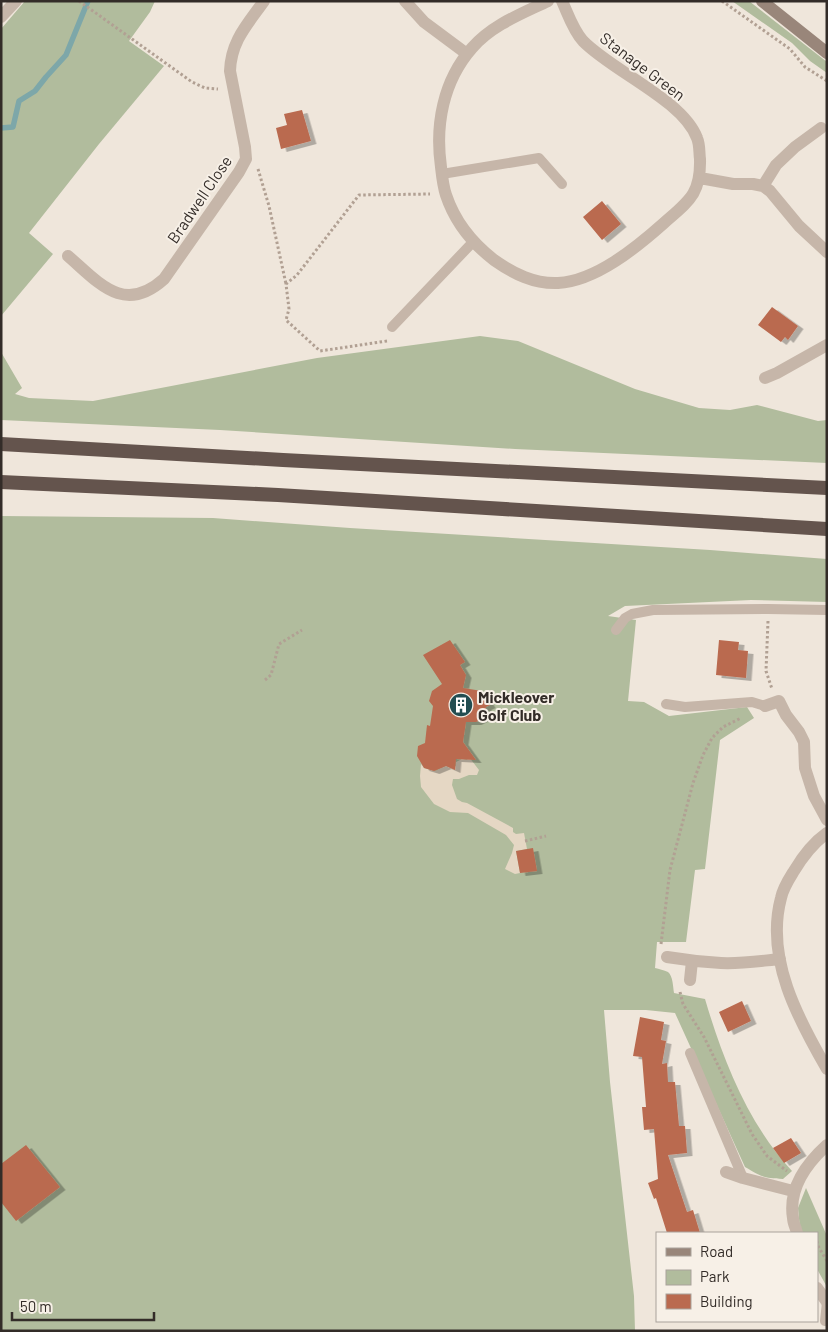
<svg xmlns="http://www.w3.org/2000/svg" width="828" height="1332" viewBox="0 0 828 1332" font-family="Barlow,sans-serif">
	<defs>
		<filter id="shadow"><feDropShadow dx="5.5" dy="3" stdDeviation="0" flood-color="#0004"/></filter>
	</defs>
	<rect width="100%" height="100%" fill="#efe6db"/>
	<path fill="#b1bc9d" d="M25,1H155L150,12L129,41L164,66L99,144L29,233L53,254L1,316V29Z
		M732,1H749L827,62V73L810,61L792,43Z
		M480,336L518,341L635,389L699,408L730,410L757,405L818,421L827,420V463L515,449L220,430L1,420V352L22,388L15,394L29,398L93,401L317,358Z
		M1,516L213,518L350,528L710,550L827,559V602L751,600L625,606L608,616L636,620L628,701L644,702L669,716L747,707L754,718L720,740L705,869L695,870L686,942H657L655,968C659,969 664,970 668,972C673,976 673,987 674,993L705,999C723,1060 748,1124 792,1171L783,1179C764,1178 762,1177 745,1167L675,1013L646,1010H604L610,1082L634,1296L635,1331H1Z
		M806,1188L827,1236V1287L817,1269V1233H801L800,1229L798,1208Z"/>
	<path fill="#e5d7c4" d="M469,757L479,770L477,775H469L459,779H453L452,785L457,799L462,802L467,803L513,828V832L516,834L524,833L527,849L516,851L520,873L515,874L505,869L512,853L514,845L506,835L468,813L450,812L434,804L421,787L420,776L421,764L424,768L435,771L446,766L452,768L456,766V762L462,759L467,760Z"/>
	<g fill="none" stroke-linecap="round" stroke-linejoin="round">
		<path stroke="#7da7a9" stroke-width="5.5" d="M1,128L13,127L19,101L35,91L46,77L66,55L88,1"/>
	</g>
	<path fill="#ba6a4f" filter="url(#shadow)" d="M302,110L311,141L281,149L276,128L287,125L284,114Z
		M602,201L621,224L602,240L583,217Z
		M772,307L798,326L788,340L785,337L781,342L758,325Z
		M450,640L465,662L460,665L466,675L463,688L482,691L490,705L486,707L484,718L476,722H466L463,742L476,760L456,759L455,770L446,766L434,771L424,768L417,756L418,746L425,743L427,725L430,726L433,706L429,701L432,691L442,684L423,655Z
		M719,640L739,642L738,650L748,651L746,678L716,675Z
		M533,848L537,871L520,873L516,851Z
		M742,1001L751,1021L728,1032L719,1012Z
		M640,1017L664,1022L661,1040L666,1041L662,1064L667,1063L668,1082H675L679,1126H685L687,1153L668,1155L687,1212L693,1210L700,1233H667L656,1198L654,1199L648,1183L658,1179L654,1129L644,1130L642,1107H646L642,1057L633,1056Z
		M791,1138L801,1153L784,1163L773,1148Z
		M26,1145L60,1187L16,1221L1,1202V1164Z"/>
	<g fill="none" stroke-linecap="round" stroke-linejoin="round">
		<path stroke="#b1a093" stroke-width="3" stroke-dasharray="2.5 2.5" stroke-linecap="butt" d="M79,1L192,82L205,88L218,89
			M722,1L790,49L805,67L827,81
			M258,169L269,206L286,284
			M387,341L320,351L286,320L289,309L286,284L297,275L359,195L430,194
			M768,621L766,671L772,689
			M265,680L271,675L279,644L302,630
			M525,841L546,836
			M661,944L670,870L693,783L703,755L712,738L723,727L741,718
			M680,992L683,1004L704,1037L752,1134L767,1156L787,1171
			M817,1241L818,1246L827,1261"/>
		<path stroke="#c6b6a9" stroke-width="10" d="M442,174L539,158L562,184
			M392,327L473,242
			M616,630L625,618L632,614L653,610L768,609L827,610
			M666,704L685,707L752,702L765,706
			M690,1053L743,1178
			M825,1321L827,1302"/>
		<path stroke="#c6b6a9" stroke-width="12" d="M405,1L424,22L467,54
			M548,1C521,14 492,25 472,48C443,81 435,125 441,167C442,176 443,186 446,195C455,222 472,243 494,260C514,274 534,284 558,283C596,281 637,247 664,223C689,201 701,194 700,159C699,152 700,145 697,138C683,100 612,71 583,41C573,30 568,14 562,1
			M700,178L733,184H753L763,186L770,191L799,226L827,252
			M763,186L776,165L795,147L821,128
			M68,256C99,283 124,315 164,279L239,172L246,159L245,147L230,71C231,41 247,25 264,1
			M765,378L777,373L827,345
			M765,706L779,701L786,715L799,732L804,742L805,768L814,796L827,820
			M827,833C813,843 803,856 794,871C789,879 783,888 781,898C765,958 798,1019 827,1069
			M667,957C685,960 703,962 721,963C741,964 760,961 780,959
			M690,980L692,961
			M726,1172L743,1178L793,1191
			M797,1233C796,1228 793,1223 793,1218C788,1188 806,1164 827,1145
			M817,1288L827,1302"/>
		<path stroke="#c6b6a9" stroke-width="12" d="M1,17L16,1"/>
		<path stroke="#99867a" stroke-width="12" d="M762,1L827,53"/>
		<path stroke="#64544d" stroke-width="14" d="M1,444L283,460L827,488
			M1,482L278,495L827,529"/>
	</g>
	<defs>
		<g id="building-disc" transform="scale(1.25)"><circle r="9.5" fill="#224d51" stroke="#f7f0e7"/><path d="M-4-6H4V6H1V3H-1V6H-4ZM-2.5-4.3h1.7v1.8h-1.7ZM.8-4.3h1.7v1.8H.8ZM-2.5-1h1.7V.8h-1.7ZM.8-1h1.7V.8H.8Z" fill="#fff"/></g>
	</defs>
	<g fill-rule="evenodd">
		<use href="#building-disc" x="461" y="705"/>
	</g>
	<g text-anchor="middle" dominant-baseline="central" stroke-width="4" stroke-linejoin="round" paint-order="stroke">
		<g font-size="16" fill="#332c28" stroke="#f7f0e7">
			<text transform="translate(643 66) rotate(37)">Stanage Green</text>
			<text transform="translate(199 199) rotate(-56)">Bradwell Close</text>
		</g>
		<g font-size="16" font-weight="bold" fill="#332c28" stroke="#f7f0e7" text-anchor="start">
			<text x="478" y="696">Mickleover<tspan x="478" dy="18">Golf Club</tspan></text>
		</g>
	</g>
	<rect width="828" height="1332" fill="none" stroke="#332c28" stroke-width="5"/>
	<rect x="656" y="1232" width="162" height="90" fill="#f7f0e7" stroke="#a9a29b"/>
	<rect x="666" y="1248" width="25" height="8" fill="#99867a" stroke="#a9a29b"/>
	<text x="700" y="1257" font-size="15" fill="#332c28">Road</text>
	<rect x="666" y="1270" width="25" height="15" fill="#b1bc9d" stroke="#a9a29b"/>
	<text x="700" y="1282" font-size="15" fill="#332c28">Park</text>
	<rect x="666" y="1294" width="25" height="15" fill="#ba6a4f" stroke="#a9a29b"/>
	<text x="700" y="1307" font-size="15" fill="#332c28">Building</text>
	<path d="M12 1312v8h142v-8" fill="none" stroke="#332c28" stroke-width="2.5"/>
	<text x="20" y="1312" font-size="15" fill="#332c28" stroke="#f7f0e7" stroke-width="4" paint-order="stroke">50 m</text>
</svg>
